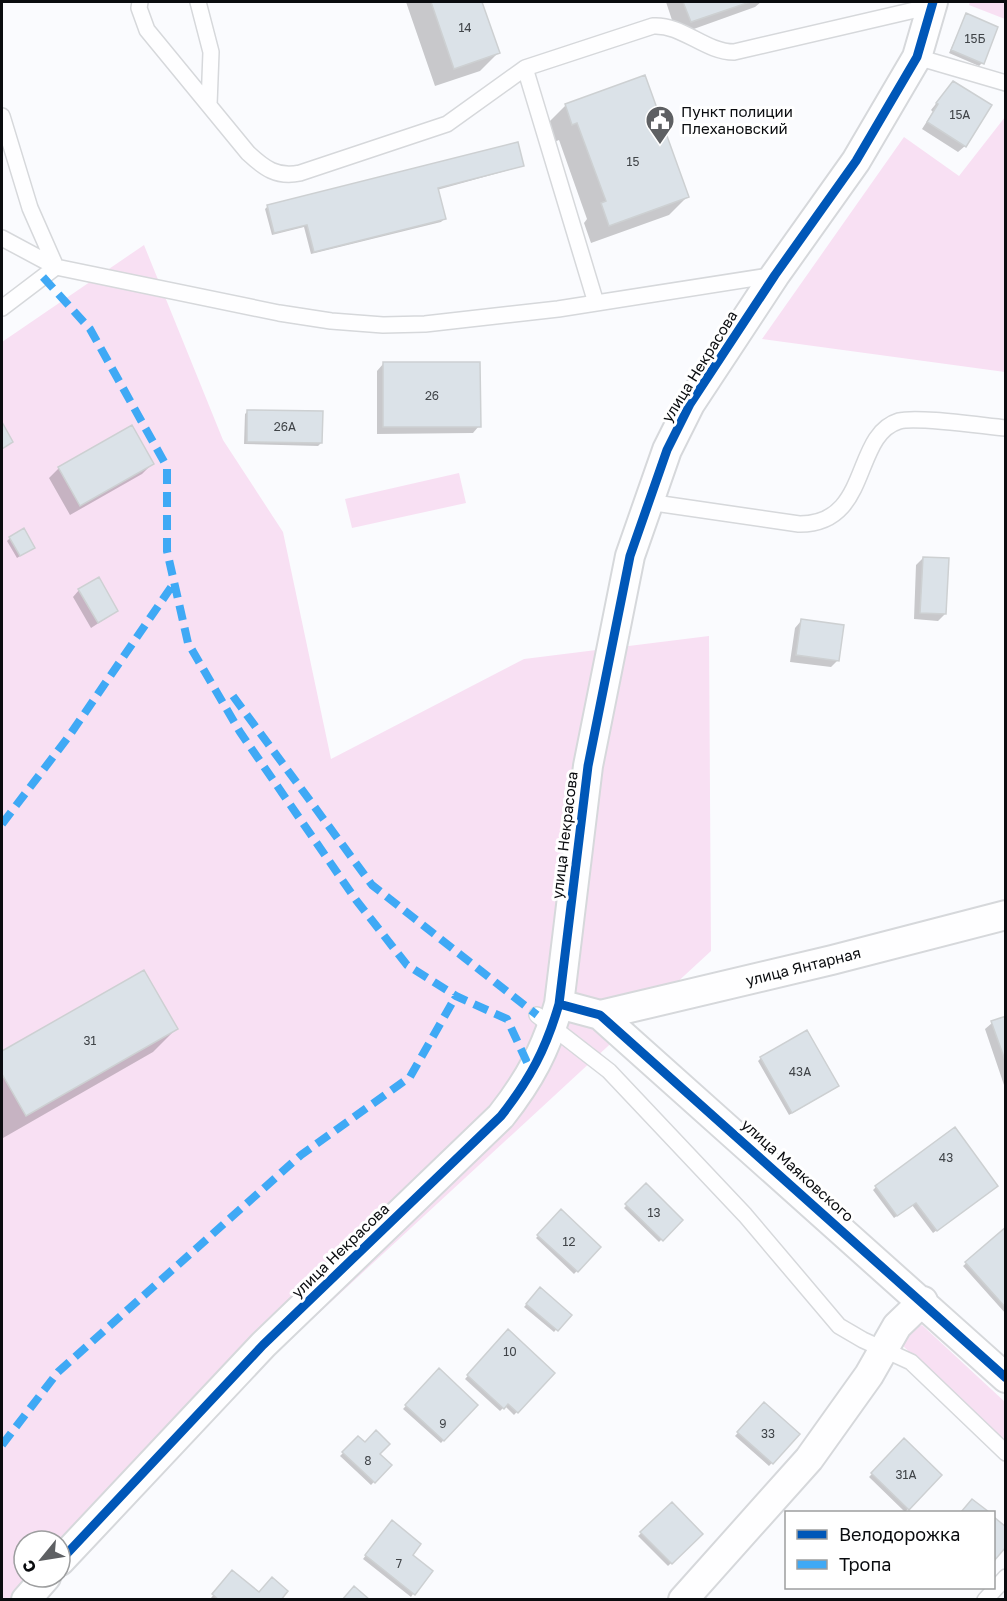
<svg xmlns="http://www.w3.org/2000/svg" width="1007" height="1601" viewBox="0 0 1007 1601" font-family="'Golos Text',sans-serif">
	<rect width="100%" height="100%" fill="#fafbfe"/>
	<path fill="#f8e0f3" d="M970,2H1005V19L969,5Z
		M1005,117V372L762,339L904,137L959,176Z
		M144,245L223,440L283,532L331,759L524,659L709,636L711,951L112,1504L60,1541H24V1577H46L26,1599L2,1600V342Z
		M459,473L466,503L352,528L345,499Z
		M922,1325L1005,1402V1441L903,1346L911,1330Z"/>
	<path fill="#0003" d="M406,2H480L498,53L480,71L435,86Z
		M666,2H761L755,7L677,35Z
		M966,15L982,63L979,66L949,53Z
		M953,82L965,146L958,152L922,129L933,112L931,110Z
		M566,105L687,197L669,215L591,243L584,223L587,219L559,140L554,142L547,124Z
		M523,166L437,190L444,219L441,222L311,254L304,227L272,235L265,209L268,206Z
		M383,364L479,426L473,433L377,434V371Z
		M248,411L321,443L318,446L244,444L245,414Z
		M152,464L142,474L70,515L49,478L59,468Z
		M10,538L30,550L17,558L7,541Z
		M923,558L945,614L938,621L914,619L916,565Z
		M79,590L117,611L91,628L73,597Z
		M801,621L838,660L831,667L790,662L795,628Z
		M143,972L176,1029L153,1052L3,1138L2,1053Z
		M1006,1018V1085H1004L985,1029L992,1023Z
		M761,1058L834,1089L789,1115L758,1061Z
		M646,1185L681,1220L659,1242L624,1208Z
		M876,1187L993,1189L933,1233L912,1205L894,1218L873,1190Z
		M561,1212L599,1247L574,1274L536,1238Z
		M1006,1229V1314L963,1266Z
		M540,1289L569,1315L554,1332L524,1307Z
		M509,1331L553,1373L514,1415L505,1406L500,1411L465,1379Z
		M439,1370L476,1405L441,1443L403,1409Z
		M764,1404L798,1434L769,1466L735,1436Z
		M358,1438L390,1465L371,1485L340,1456Z
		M904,1441L940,1475L905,1512L869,1477Z
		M672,1504L701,1534L668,1566L638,1536Z
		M994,1519L1006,1529V1545L994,1559Z
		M389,1525L413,1594L411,1597L363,1559Z
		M230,1575L259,1594L279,1600H212L211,1598Z"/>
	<path fill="#dbe2e8" stroke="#cdd0d2" stroke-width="1.5" d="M431,2H482L500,53L454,69Z
		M683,2H750L691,22Z
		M966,13L998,27L984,64L951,50Z
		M645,75L689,197L609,226L601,203L606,201L577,123L572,125L565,104Z
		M953,81L992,105L966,147L927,122L938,104L936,103Z
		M518,142L524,166L438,188L446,219L314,252L307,225L274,233L267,205Z
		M383,362H480L481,427H383Z
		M247,410L323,411L322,443L247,442Z
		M2,422L13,442L2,449Z
		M132,425L154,464L80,506L58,467Z
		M24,528L35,548L20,556L9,537Z
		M923,557L949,558L946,614L920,613Z
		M99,577L118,611L98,623L78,589Z
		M801,619L844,625L839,661L796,655Z
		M144,970L178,1029L26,1116L2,1074V1051Z
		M1006,1016V1063L991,1021Z
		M807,1030L839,1086L792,1113L760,1057Z
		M955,1127L998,1186L937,1231L916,1203L897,1216L875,1186Z
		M646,1183L683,1220L663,1241L625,1204Z
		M561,1209L601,1247L578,1272L537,1235Z
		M1006,1227V1308L965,1262Z
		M540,1287L572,1315L558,1331L526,1304Z
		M508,1329L555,1373L518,1413L508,1404L504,1409L467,1375Z
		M439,1368L478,1405L444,1441L405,1405Z
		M764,1402L800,1434L773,1464L737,1432Z
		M376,1430L390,1444L380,1454L392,1465L375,1483L342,1452L358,1436L365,1442Z
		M904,1438L942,1475L909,1510L871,1473Z
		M972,1499L989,1512H961Z
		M672,1502L703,1534L672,1564L640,1532Z
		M994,1517L1006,1527V1547L994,1561Z
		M392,1520L421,1544L413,1555L433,1571L415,1595L365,1555Z
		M232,1570L259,1592L272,1577L288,1591L281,1600H219L212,1594Z
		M354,1586L370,1600H342Z"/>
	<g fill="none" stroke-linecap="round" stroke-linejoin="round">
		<g stroke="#d6d8db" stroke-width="18">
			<path id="service" d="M140,2L139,8L147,30L248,153C264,168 277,178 300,173L447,124L525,68L596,303
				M198,2L211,52L209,105
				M917,57L1006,83
				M525,68L653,26C682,24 705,52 734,52L932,6
				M2,116L30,208L56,267
				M2,238L56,267L279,313L331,321L383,325L425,324L558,309L775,275
				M2,308L56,267
				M648,502L799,524C871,525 852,435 899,421C917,416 983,426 1006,428
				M537,1015L609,1071L745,1215L839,1326L863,1340L911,1362L1006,1453
				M985,1600L1006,1577"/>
		</g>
		<g stroke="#d6d8db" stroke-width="32">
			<path id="minor" d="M559,1004L600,1015L1006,1378
				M600,1015L832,960L1006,915
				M60,1561L263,1345L501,1116C530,1079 546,1049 559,1004L588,766L630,556L667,450L690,404L775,275L856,161L917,57L933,2
				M26,1600L46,1577
				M683,1600L809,1459L869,1375L897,1326L923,1301"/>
		</g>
		<use href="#service" stroke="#fefeff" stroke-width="15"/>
		<use href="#minor" stroke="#fefeff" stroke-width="28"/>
		<path stroke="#3fa9f5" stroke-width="8" stroke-dasharray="15 8" stroke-linecap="butt" d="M43,277L90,329L167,467V551L188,643L240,732L356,900L407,965L456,996L507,1019L532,1073
			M233,696L372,885L537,1015
			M2,824L69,736L174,583
			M2,1445L58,1372L301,1155L410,1077L456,996"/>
		<g stroke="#fff" stroke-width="13">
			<path id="cycleway" d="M559,1004L600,1015L1006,1378
				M60,1561L263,1345L501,1116C530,1079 546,1049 559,1004L588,766L630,556L667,450L690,404L775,275L856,161L917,57L933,2"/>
		</g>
		<use href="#cycleway" stroke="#0057b8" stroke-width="9"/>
	</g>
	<defs>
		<g id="civic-pin" transform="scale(1.5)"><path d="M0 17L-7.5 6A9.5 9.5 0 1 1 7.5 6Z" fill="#5e6063" stroke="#fff"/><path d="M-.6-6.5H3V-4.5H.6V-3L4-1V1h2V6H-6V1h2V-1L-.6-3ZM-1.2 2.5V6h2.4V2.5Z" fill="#fff"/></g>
	</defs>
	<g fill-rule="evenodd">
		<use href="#civic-pin" x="660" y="120"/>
	</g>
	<g text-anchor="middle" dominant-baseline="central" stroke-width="6" stroke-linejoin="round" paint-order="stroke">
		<g font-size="12" fill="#404448">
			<text x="465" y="27">14</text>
			<text x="975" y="38">15Б</text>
			<text x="960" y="114">15А</text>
			<text x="633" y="161">15</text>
			<text x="432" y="395">26</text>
			<text x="285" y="426">26А</text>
			<text x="90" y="1040">31</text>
			<text x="800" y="1071">43А</text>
			<text x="946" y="1157">43</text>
			<text x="654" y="1212">13</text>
			<text x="569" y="1241">12</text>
			<text x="510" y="1351">10</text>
			<text x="443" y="1423">9</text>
			<text x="768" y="1433">33</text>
			<text x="368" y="1460">8</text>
			<text x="906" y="1474">31А</text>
			<text x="399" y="1563">7</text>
		</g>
		<g font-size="15" fill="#0a0c0f" stroke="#fff" text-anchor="start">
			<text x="681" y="111">Пункт полиции<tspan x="681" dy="17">Плехановский</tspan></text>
		</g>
		<g font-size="15" fill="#0a0c0f" stroke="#fff">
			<text transform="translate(699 366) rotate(-58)">улица Некрасова</text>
			<text transform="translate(564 835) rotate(-83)">улица Некрасова</text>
			<text transform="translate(803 966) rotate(-14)">улица Янтарная</text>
			<text transform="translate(798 1170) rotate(42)">улица Маяковского</text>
			<text transform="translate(340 1250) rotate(-44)">улица Некрасова</text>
		</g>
	</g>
	<rect width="1007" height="1601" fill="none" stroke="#0a0c0f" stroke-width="6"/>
	<rect x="785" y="1511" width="210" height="78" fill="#ffffff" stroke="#9d9e9f" stroke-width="1.5"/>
	<rect x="797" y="1530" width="30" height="9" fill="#0057b8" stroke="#9d9e9f" stroke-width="1.5"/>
	<text x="839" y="1541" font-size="18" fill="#0a0c0f">Велодорожка</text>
	<rect x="797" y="1560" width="30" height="9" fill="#3fa9f5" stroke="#9d9e9f" stroke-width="1.5"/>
	<text x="839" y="1571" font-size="18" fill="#0a0c0f">Тропа</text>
	<g transform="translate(42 1559) rotate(240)"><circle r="28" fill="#ffffff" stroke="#9d9e9f" stroke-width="1.5"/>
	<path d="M0-4.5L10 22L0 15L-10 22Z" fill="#5e6063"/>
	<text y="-9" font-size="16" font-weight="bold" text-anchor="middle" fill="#0a0c0f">С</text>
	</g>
</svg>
